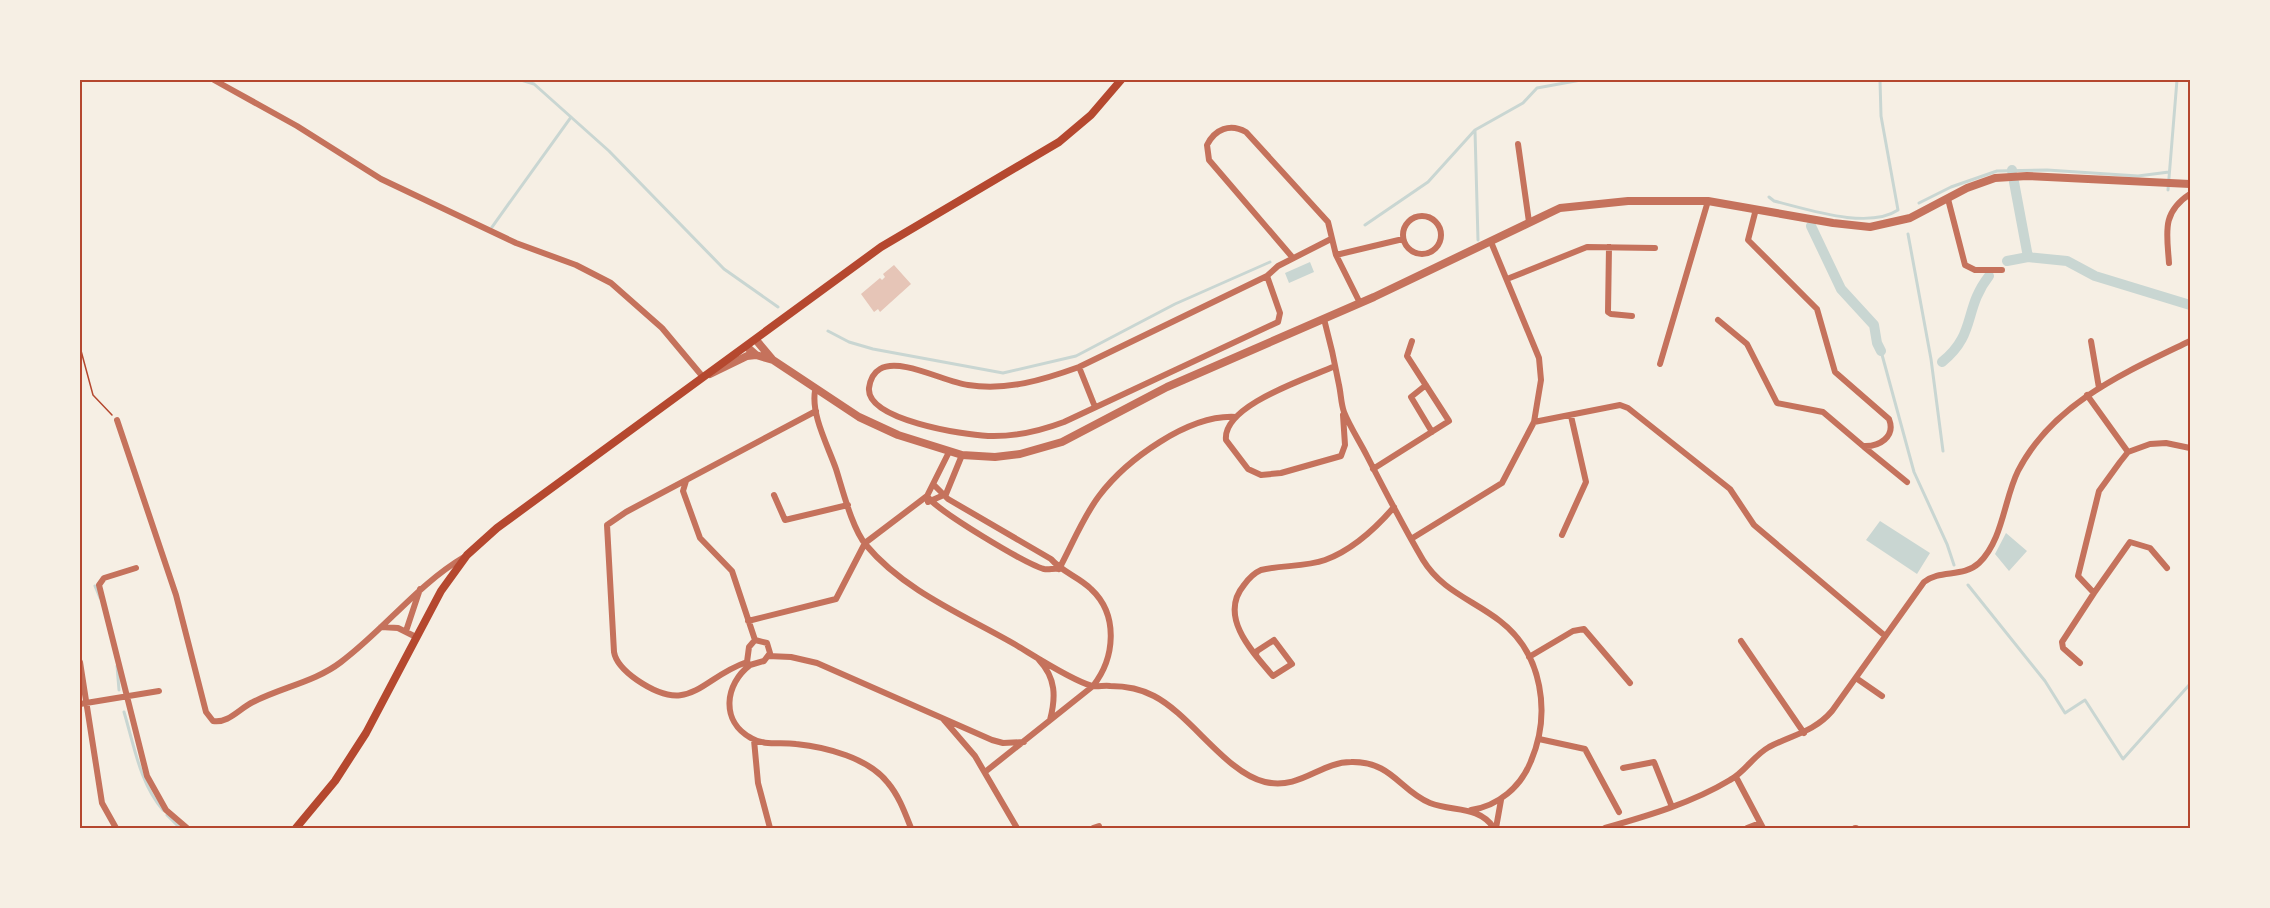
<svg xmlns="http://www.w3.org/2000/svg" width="2270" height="908" viewBox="0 0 2270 908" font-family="'Fira Sans',sans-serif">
	<rect width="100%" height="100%" fill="#f6efe4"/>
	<path fill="#c9d6d2" d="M1310,262L1314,272L1289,283L1285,273Z
		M1880,521L1930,553L1917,574L1866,540Z
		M2006,533L2027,551L2009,571L1995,554Z"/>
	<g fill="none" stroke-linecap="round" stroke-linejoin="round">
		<path stroke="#c9d6d2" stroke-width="3" d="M521,80L534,84L609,151L724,269L778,307
			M1475,131L1478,240
			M2168,190L2177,80
			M1769,197L1774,201C1807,209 1868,230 1898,210L1881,116L1880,80
			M1919,203L1951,187L1997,171L2047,170L2138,176L2169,172
			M1365,225L1428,182L1475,130L1523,103L1537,88L1581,80
			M492,227L571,117
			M1908,234L1931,359L1943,451
			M828,331L849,342L873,349L1003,373L1076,356L1175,304L1270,262
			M1881,351L1914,472L1947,544L1954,565
			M1968,585L2045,681L2065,713L2085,700L2123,759L2190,684
			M95,586L100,598
			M117,666L119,690
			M124,712C134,745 140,784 163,810
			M167,815L180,828"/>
		<path stroke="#c9d6d2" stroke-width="10" d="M2012,170V171
			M2014,182L2028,257L2067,261L2095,276L2190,305
			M1811,226L1841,289L1874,325L1877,343L1881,351
			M2007,261L2028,257
			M1942,362C1977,334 1963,309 1989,276"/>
	</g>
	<path fill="#e6c5b7" d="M894,265L911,284L880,312L878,309L874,312L861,294L880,278L882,280L885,277L883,274Z"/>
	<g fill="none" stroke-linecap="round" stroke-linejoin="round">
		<path stroke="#b5482f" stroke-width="1.5" d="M80,347L93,395L112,415"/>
		<path stroke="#c5725c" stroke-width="6" d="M214,80L297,126L381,179L516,243L576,265L611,283L662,328L703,377
			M1518,144L1529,222
			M1948,199L1965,265L1975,270H2002
			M1403 235a19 19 0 1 1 38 0a19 19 0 1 1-38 0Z
			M1491,242L1539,358L1541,380L1534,422
			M1609,247L1608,312L1611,314L1632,316
			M1336,255L1403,239
			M1293,258L1209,160L1207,145C1215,129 1230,123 1246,132L1328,222L1336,255L1360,303
			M2169,263C2167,233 2161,213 2190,194
			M1267,276L1280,313L1278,322L1064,422C1040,431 1015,437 988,436C964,435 866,420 869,388C870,381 873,373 880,369C900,357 945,382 968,385C1007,391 1043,380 1079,367L1267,276L1278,266L1331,239
			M1507,279L1587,247L1655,248
			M1324,319C1330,341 1335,363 1339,385C1341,394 1341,404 1344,412C1350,427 1360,442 1367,456C1385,491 1403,526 1423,560C1442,591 1473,600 1500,621C1543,654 1551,714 1531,761C1521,787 1498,806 1471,810
			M1718,320L1747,344L1777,403L1823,412L1863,446C1879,447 1896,437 1889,419L1835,372L1817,309L1748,240L1756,209
			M2091,341L2099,388
			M1660,364L1708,201
			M1335,366C1309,378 1222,405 1226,440L1248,469L1261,475L1281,473L1341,456L1345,445L1343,415
			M1079,367L1095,407
			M1426,385L1411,397L1432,432
			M815,391C811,415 828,446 836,469C843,491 852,528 866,545C904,591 966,616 1016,645C1036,657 1071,680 1092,686C1098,687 1105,685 1110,686C1126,686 1141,689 1154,696C1191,715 1226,773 1265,782C1301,790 1320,762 1351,762C1392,761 1400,791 1430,803C1453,812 1478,805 1494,828
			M2087,395L2128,452
			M117,420L176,595L206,712L213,721C228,724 240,708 253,702C282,687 315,682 341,662C385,629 417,585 464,557
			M1864,447L1907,482
			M1373,469L1449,421L1407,356L1412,341
			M686,481L683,491L700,538L732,571L755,640
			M934,485L948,499L1051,559C1062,572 1079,577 1091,589C1119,615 1115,658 1093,686L985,772
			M774,495L785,520L848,505
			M927,496C937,511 1026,564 1044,569C1049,570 1054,568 1059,569
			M928,502L946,494L962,455
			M1562,535L1586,482L1571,416
			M1411,539L1502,483L1534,422L1620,405L1628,408L1730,489L1754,525L1884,635
			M136,568L104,578L99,585L147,776L166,810L187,828
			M1059,569C1072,545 1083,517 1099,496C1126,460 1189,414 1236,417
			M2094,593L2130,542L2150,548L2167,568
			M748,621L836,599L865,543L927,496L949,452
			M381,627L398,628L416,637
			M406,631L420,589
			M755,640L767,643L770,653L764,661L750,665L747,662L749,647Z
			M1741,641L1804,733
			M1256,654L1257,651L1274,640L1292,664L1273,676C1252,652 1218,616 1244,585C1249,578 1254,573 1261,570C1282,565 1305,567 1325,560C1352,550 1376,528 1394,507
			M768,656L791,657L817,663L992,740L1003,743L1024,742
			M1529,657L1573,631L1584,629L1630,683
			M1039,660C1056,678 1056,697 1050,720
			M80,662L102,803L116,828
			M747,662C700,678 691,717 637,680C627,673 616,664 614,652L607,525L626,512L816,411
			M2080,663L2063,648L2062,642L2094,593L2078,576L2099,491L2120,462L2128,452L2150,444L2166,443L2190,448
			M750,665C725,684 720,721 751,738C764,746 781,742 796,744C826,747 869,758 888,783C899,796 905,813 911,828
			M1856,678L1882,696
			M80,704L159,691
			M944,720L975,756L1017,828
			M1539,739L1585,749L1619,812
			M754,740L758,783L770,828
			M1623,768L1654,762L1672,807
			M1736,777L1763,828
			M1093,828L1099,826
			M1496,828L1501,800
			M1605,828C1647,816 1692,803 1730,780C1745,772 1753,756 1769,747C1792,735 1814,732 1832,711L1924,582C1940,569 1963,578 1979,563C2003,540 2004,499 2018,471C2053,403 2126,372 2190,341
			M1747,828L1760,823
			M1855,828H1856"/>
		<path stroke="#c5725c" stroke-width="8" d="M756,340L772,359
			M747,347L756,355L773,360L859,417L898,435L962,455L995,457L1020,454L1062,442L1167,387L1374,297L1560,208L1628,201H1708L1833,223L1870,227L1910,218L1967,188L1995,178L2027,176L2190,184
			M710,374L747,356L756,355"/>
		<path stroke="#b5482f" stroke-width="8" d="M296,828L335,781L366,733L441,591L467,555L497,528L881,247L1059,142L1091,115L1121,80"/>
	</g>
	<rect width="2270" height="908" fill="none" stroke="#f6efe4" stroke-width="162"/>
	<rect x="81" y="81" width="2108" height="746" fill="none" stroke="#b5482f" stroke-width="2"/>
</svg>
